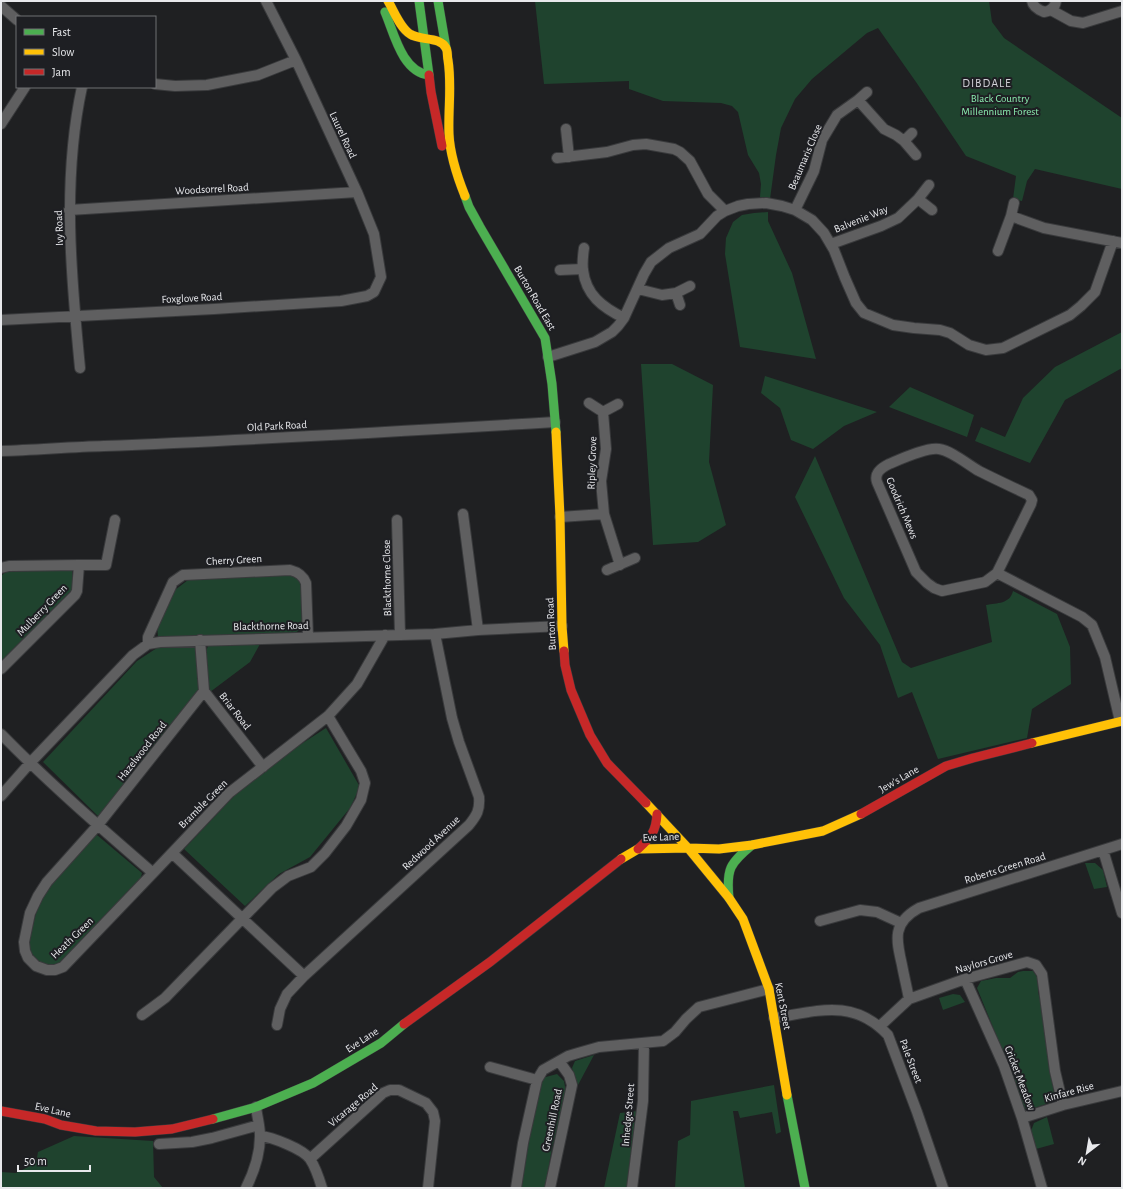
<svg xmlns="http://www.w3.org/2000/svg" width="1123" height="1189" viewBox="0 0 1123 1189" font-family="'Alegreya Sans',sans-serif">
	<rect width="100%" height="100%" fill="#1f2022"/>
	<path fill="#1f432e" d="M535,1H989L992,22L1004,38L1122,118V189L1035,169L1027,181L1022,201L1013,199L1016,176L966,156L916,82L878,28L867,33L812,79L795,99L781,128L776,155L770,199L760,197L761,184L759,173L748,155L738,112L732,106L721,103L663,101L629,89V81L544,84Z
		M768,212V221L792,273L816,359L740,347L725,254L726,238L733,222L742,215L754,213Z
		M1122,332V368L1065,400L1030,463L975,441L981,427L1005,437L1023,398L1055,367Z
		M672,364L713,385L709,462L726,525L698,542L653,545L641,364Z
		M765,376L877,412L844,426L813,449L791,440L780,408L761,393Z
		M910,387L974,415L967,437L889,407Z
		M815,456L902,662L911,668L992,642L986,605C997,603 1010,604 1013,591L1057,614L1070,647L1071,684L1032,709L1027,738L938,759L912,692L898,698L880,645L844,598L795,497Z
		M7,571H72L74,588L1,662V576Z
		M291,575L298,578L301,583L304,627L295,633L158,637L157,625L175,590L188,580Z
		M260,644L250,662L210,692L205,654L208,646Z
		M197,645L199,689L99,817L43,762L137,661L160,646Z
		M326,728L360,787L350,808L310,857L279,874L245,906L184,849L235,795L295,748Z
		M97,835L142,873L140,881L59,964C43,966 41,965 29,954V940L39,902L49,884L88,840Z
		M1085,863H1095L1103,870L1107,887L1094,889Z
		M1023,971H1033L1038,978V992L1042,1007L1055,1101L1028,1110L1023,1107L999,1042L977,988L981,981L996,978H1010L1018,972Z
		M953,994L960,995L965,1002L943,1010L939,998Z
		M594,1055L578,1085L572,1068L575,1061Z
		M557,1074L564,1081L566,1092L552,1148L545,1188H520L530,1128L542,1078Z
		M774,1085L781,1132L776,1134L772,1112L740,1118L738,1111H733L745,1188H675L678,1141L690,1135L691,1101Z
		M638,1111L629,1188H604L620,1113Z
		M1047,1117L1054,1144L1036,1149L1031,1131L1034,1123Z
		M74,1136L153,1141L154,1177L163,1188H1V1172L16,1173L36,1163L38,1152Z"/>
	<g fill="none" stroke-linecap="round" stroke-linejoin="round">
		<g stroke="#393a3c" stroke-width="12">
			<path id="street" d="M1032,1C1033,7 1039,10 1044,12C1050,11 1055,8 1056,1
				M1,6L17,20
				M1051,10L1071,21L1083,23L1122,11
				M155,84L175,86L207,85L258,75L296,60
				M858,100L884,129L896,135L904,141L916,155
				M1,124L25,87
				M566,129L569,157
				M904,141L912,133
				M557,158L607,152L633,145L646,144L674,149L680,152L690,161L708,194L725,211
				M918,199L932,210
				M69,210L357,192
				M795,210L814,171L822,140L837,115L858,100L867,92
				M1011,216L1014,203
				M831,244L881,226L898,218L918,199L929,185
				M584,248C583,255 582,263 583,270C586,295 602,307 624,318
				M998,251L1011,216L1044,228L1122,243
				M560,270L583,269
				M638,289L662,295L676,293L690,286
				M676,293L680,305
				M1,320L214,309L341,301L367,296L374,292L381,277L374,234L357,192L296,60L266,1
				M548,357L595,342L612,332L618,326L624,318L644,274L651,262L669,248L700,234L717,216L725,211L738,206L748,204L766,203L782,206L795,210L812,220L824,233L834,250L845,278L856,303L864,313L893,325L914,328L940,330L950,333L969,345L986,350L1003,348L1070,315L1081,306L1095,292L1113,241
				M80,368C71,275 62,179 82,87
				M589,403L603,412L618,404
				M603,412L606,449L601,481L604,514L620,565
				M1,451C35,450 70,447 104,446C254,440 405,431 555,422
				M463,514L478,630
				M560,517L604,514
				M397,520L400,635
				M79,565H106L115,520
				M1,568L9,566L79,565L77,591L75,595L1,669
				M607,570L635,558
				M997,573L1031,504L1032,500L1029,495C1012,487 995,479 979,471C967,464 952,451 939,449C927,447 901,459 889,464C881,468 874,473 877,482L916,572L927,583L934,588L942,591L985,582L997,573L1082,617L1092,625L1105,657L1120,721
				M200,640L204,691L263,767
				M148,644V637L173,582L183,575L290,570C298,572 303,575 306,583L308,637
				M1,734C49,783 101,828 153,873L63,967L55,970H47L36,966L28,958L25,951L24,942L30,913L38,896L47,882L98,825L204,691
				M1,796L30,763L133,655L148,644L160,642L435,634L478,630L562,626
				M1103,850L1122,913
				M153,873L172,853
				M820,921L860,910L877,912L901,923
				M304,976L172,853L229,793L328,716L357,684L385,635
				M965,979L1004,1066L1022,1118L1042,1188
				M909,999C907,988 904,976 902,965C896,939 892,923 919,908L1122,844
				M142,1015L165,998L272,888L288,876L311,867L325,853L346,826L361,800L365,783L361,771L328,716
				M774,1018C818,1011 853,998 888,1035L917,1112L943,1188
				M277,1025L280,1009L287,994L304,976L469,825C477,815 480,810 479,797L459,742L452,718L435,634
				M880,1026L909,999L965,979L1027,962L1036,965L1042,974L1055,1071L1063,1105
				M490,1067L537,1080L543,1070L568,1056L578,1053L599,1047L663,1041L675,1032L686,1019L699,1007L769,989
				M1022,1118L1063,1105L1122,1091
				M260,1136C272,1137 303,1149 310,1159C316,1168 319,1178 322,1188
				M159,1144L192,1142L212,1138L259,1125
				M310,1159L383,1093L390,1090H399L426,1103L433,1112L435,1121L428,1188
				M246,1188C254,1172 260,1154 260,1136C260,1126 257,1116 256,1107
				M516,1188L523,1143L537,1080
				M550,1188L572,1085L569,1075L559,1061
				M632,1188L643,1101L644,1044"/>
		</g>
		<g stroke="#393a3c" stroke-width="10">
			<path id="fast" d="M419,1L429,75
				M438,1L446,48
				M385,12C394,33 402,72 429,75
				M465,196L469,207L480,227L545,338L552,384L556,432
				M729,898C726,869 730,863 752,845
				M787,1095L805,1188
				M213,1119L256,1107L313,1083L381,1043L404,1024"/>
		</g>
		<g stroke="#393a3c" stroke-width="10">
			<path id="slow" d="M388,1C394,11 400,28 410,34C420,41 440,36 446,48C448,51 447,57 448,60C452,85 448,109 449,134C450,156 457,176 465,196
				M556,432L560,517L562,626L564,651
				M1032,743L1122,721
				M646,803L688,848L729,898L743,919L769,989L787,1095
				M621,859L638,849L688,848L719,849L752,845L823,831L861,814"/>
		</g>
		<g stroke="#393a3c" stroke-width="10">
			<path id="jam" d="M429,75L431,92L442,146
				M564,651L565,665L571,690L590,735L607,763L646,803
				M861,814L946,766L973,758L1032,743
				M638,849C651,837 656,832 657,814
				M404,1024L490,962L621,859
				M1,1111L45,1119L61,1125L96,1131L135,1132L172,1129L213,1119"/>
		</g>
		<use href="#street" stroke="#5f5f60" stroke-width="10"/>
		<use href="#fast" stroke="#4caf50" stroke-width="9"/>
		<use href="#slow" stroke="#ffc107" stroke-width="9"/>
		<use href="#jam" stroke="#c62828" stroke-width="9"/>
	</g>
	<g text-anchor="middle" dominant-baseline="central" stroke-width="4" stroke-linejoin="round" paint-order="stroke">
		<g font-size="11" fill="#8cedb0" stroke="#1e1f23">
			<text x="1000" y="98">Black Country<tspan x="1000" dy="13">Millennium Forest</tspan></text>
		</g>
		<g font-size="11" fill="#e8e9ec" stroke="#1e1f23">
			<text transform="translate(343 135) rotate(65)">Laurel Road</text>
			<text transform="translate(805 157) rotate(-67)">Beaumaris Close</text>
			<text transform="translate(212 189) rotate(-3)">Woodsorrel Road</text>
			<text transform="translate(861 219) rotate(-22)">Balvenie Way</text>
			<text transform="translate(59 228) rotate(-92)">Ivy Road</text>
			<text transform="translate(192 298) rotate(-3)">Foxglove Road</text>
			<text transform="translate(535 298) rotate(60)">Burton Road East</text>
			<text transform="translate(277 426) rotate(-3)">Old Park Road</text>
			<text transform="translate(592 463) rotate(-88)">Ripley Grove</text>
			<text transform="translate(902 508) rotate(67)">Goodrich Mews</text>
			<text transform="translate(234 560) rotate(-3)">Cherry Green</text>
			<text transform="translate(387 578) rotate(-91)">Blackthorne Close</text>
			<text transform="translate(42 610) rotate(-46)">Mulberry Green</text>
			<text transform="translate(551 624) rotate(-93)">Burton Road</text>
			<text transform="translate(271 626) rotate(-1)">Blackthorne Road</text>
			<text transform="translate(235 711) rotate(52)">Briar Road</text>
			<text transform="translate(142 751) rotate(-52)">Hazelwood Road</text>
			<text transform="translate(899 779) rotate(-30)">Jew's Lane</text>
			<text transform="translate(203 804) rotate(-45)">Bramble Green</text>
			<text transform="translate(661 837) rotate(-2)">Eve Lane</text>
			<text transform="translate(431 843) rotate(-43)">Redwood Avenue</text>
			<text transform="translate(1005 868) rotate(-17)">Roberts Green Road</text>
			<text transform="translate(72 938) rotate(-44)">Heath Green</text>
			<text transform="translate(984 962) rotate(-16)">Naylors Grove</text>
			<text transform="translate(783 1006) rotate(79)">Kent Street</text>
			<text transform="translate(362 1040) rotate(-33)">Eve Lane</text>
			<text transform="translate(911 1061) rotate(69)">Pale Street</text>
			<text transform="translate(1020 1078) rotate(69)">Cricket Meadow</text>
			<text transform="translate(1069 1092) rotate(-15)">Kinfare Rise</text>
			<text transform="translate(353 1105) rotate(-40)">Vicarage Road</text>
			<text transform="translate(53 1110) rotate(13)">Eve Lane</text>
			<text transform="translate(628 1115) rotate(-85)">Inhedge Street</text>
			<text transform="translate(552 1120) rotate(-78)">Greenhill Road</text>
		</g>
		<g font-size="12" letter-spacing="1" fill="#d2d2d8" stroke="#1e1f23">
			<text x="987" y="83">DIBDALE</text>
		</g>
	</g>
	<rect width="1123" height="1189" fill="none" stroke="#e8e9ec" stroke-width="4"/>
	<rect x="16" y="16" width="140" height="72" fill="#1e1f23" stroke="#6f7073"/>
	<rect x="24" y="29" width="20" height="6" fill="#4caf50" stroke="#6f7073"/>
	<text x="52" y="36" font-size="12" fill="#e8e9ec">Fast</text>
	<rect x="24" y="49" width="20" height="6" fill="#ffc107" stroke="#6f7073"/>
	<text x="52" y="56" font-size="12" fill="#e8e9ec">Slow</text>
	<rect x="24" y="69" width="20" height="6" fill="#c62828" stroke="#6f7073"/>
	<text x="52" y="76" font-size="12" fill="#e8e9ec">Jam</text>
	<g transform="translate(1087 1153) rotate(211)" stroke="#1e1f23" stroke-width="3" paint-order="stroke">
	<path d="M0-3L7 15L0 10L-7 15Z" fill="#e8e9ec"/>
	<text y="-6" font-size="11" font-weight="bold" text-anchor="middle" fill="#e8e9ec">N</text>
	</g>
	<path d="M18 1165v6h72v-6" fill="none" stroke="#e8e9ec" stroke-width="2"/>
	<text x="24" y="1165" font-size="12" fill="#e8e9ec" stroke="#1e1f23" stroke-width="3" paint-order="stroke">50 m</text>
</svg>
